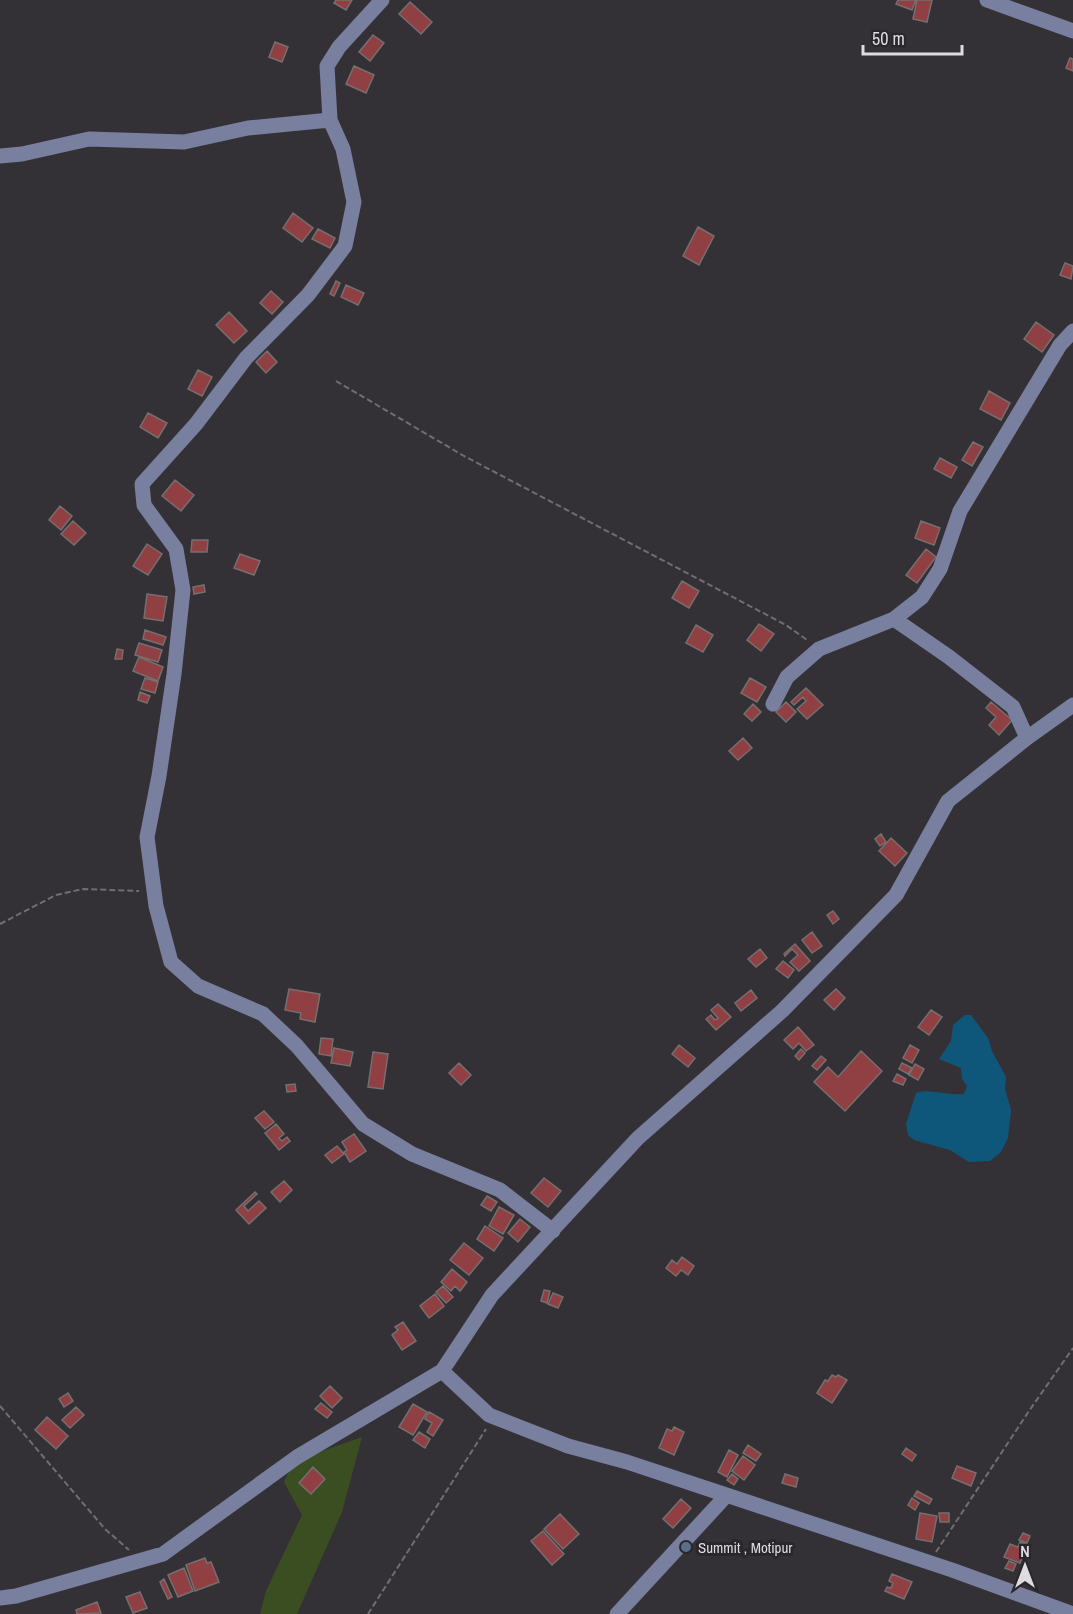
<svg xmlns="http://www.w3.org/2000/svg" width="1073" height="1614" viewBox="0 0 1073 1614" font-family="'Archivo Narrow',sans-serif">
	<rect width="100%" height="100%" fill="#343136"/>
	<path fill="#3b4e22" d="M362,1437L342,1512L297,1614H260L266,1591L302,1515L284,1482L294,1461Z"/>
	<path fill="#0f577a" d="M965,1015H971L988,1038L992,1051L1006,1077L1005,1089L1011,1110L1008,1138L1001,1152L990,1161L969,1162L950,1150L914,1140L908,1135L906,1124L916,1093C931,1088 946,1096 964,1094L967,1086L962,1079L961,1068L939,1059L951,1041L953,1025Z"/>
	<path fill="#903f42" stroke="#766f6f" stroke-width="1.5" d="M336,0H352L346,10L334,3Z
		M898,0H916L912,10L896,4Z
		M917,0H932L927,22L913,19Z
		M410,2L432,22L421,34L399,14Z
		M373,35L384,43L370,61L359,52Z
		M275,42L288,47L282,62L269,57Z
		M1070,58L1073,59V71L1066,68Z
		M354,66L374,75L366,93L346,84Z
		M293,213L313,228L302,242L283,228Z
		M698,227L714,236L699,265L683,256Z
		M318,229L335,238L330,248L312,239Z
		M1065,263L1073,266L1071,279L1060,275Z
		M336,281L340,283L334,296L330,294Z
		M346,285L364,293L358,305L341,297Z
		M271,291L283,302L272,314L260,303Z
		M229,312L247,331L234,343L216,325Z
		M1036,322L1054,335L1042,352L1024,339Z
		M267,351L277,362L266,373L256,362Z
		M198,370L212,377L202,396L188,389Z
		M989,391L1010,403L1001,420L980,409Z
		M148,413L167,423L158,438L140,427Z
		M973,442L983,447L972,466L962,460Z
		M940,458L957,467L951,478L934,469Z
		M175,480L194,495L181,511L162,496Z
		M60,506L72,516L61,530L49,520Z
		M73,521L86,533L74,545L61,534Z
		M921,521L940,528L934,545L915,538Z
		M192,540H208L207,552H191Z
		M147,544L162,554L148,575L133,566Z
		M926,549L936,557L917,583L906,575Z
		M240,554L260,561L254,575L234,568Z
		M682,581L699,591L689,608L672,598Z
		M204,585L205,592L194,594L193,587Z
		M147,594L167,597L163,621L144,618Z
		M759,624L774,634L761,651L747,640Z
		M696,625L713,635L703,652L686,643Z
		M145,630L166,637L163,645L143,639Z
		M139,643L162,650L158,662L135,655Z
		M117,649L123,650L122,659H115Z
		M139,657L163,667L158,681L133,671Z
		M145,678L158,682L155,693L141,689Z
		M750,678L766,687L757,702L741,693Z
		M806,688L823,705L807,719L797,709L806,701L803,697L794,705L791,702Z
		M140,692L150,696L147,703L138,700Z
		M786,702L796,712L786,722L776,712Z
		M991,702L1012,720L999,735L989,725L996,717L986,708Z
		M753,704L761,712L752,721L744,714Z
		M743,738L752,748L738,760L729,751Z
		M881,834L886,842L880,846L875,839Z
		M891,838L907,853L895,866L879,851Z
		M833,911L839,919L833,924L827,915Z
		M812,932L822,946L812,953L802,940Z
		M795,944L810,961L799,971L790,962L798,955L792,949L785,956L784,954Z
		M760,949L767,958L756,967L748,959Z
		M783,961L794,970L788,978L776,969Z
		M289,989L320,994L315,1022L300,1019L301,1013L285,1010Z
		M836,989L845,998L834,1010L824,1000Z
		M751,990L757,998L741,1011L735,1003Z
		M718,1004L731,1017L716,1030L706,1019L711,1015L715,1020L718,1018L711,1010Z
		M931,1010L942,1017L929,1035L918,1027Z
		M798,1027L814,1045L806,1051L799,1043L793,1049L784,1040Z
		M321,1038L333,1039L331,1056L319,1054Z
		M679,1045L695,1058L688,1067L672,1054Z
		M910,1045L919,1050L912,1063L903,1058Z
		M334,1048L353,1052L350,1066L331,1063Z
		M801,1049L805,1053L799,1060L795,1056Z
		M861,1051L882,1071L845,1111L814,1082L828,1067L838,1077Z
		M373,1052L388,1054L383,1089L368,1087Z
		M821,1056L826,1060L817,1070L812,1066Z
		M459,1063L471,1075L461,1085L449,1073Z
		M902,1063L912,1068L908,1074L899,1069Z
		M915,1064L924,1069L918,1080L909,1075Z
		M897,1074L906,1079L903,1085L893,1081Z
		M295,1084L296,1091L287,1092L286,1085Z
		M264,1111L274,1122L265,1129L255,1118Z
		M276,1124L284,1134L279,1138L282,1141L287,1137L290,1141L279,1150L265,1133Z
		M354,1134L366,1151L350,1162L344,1152L347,1150L342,1142Z
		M337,1146L344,1154L332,1163L325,1155Z
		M544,1178L561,1191L548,1207L531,1193Z
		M284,1181L292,1190L280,1202L271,1192Z
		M255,1192L257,1194L244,1206L248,1211L259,1201L266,1208L249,1224L236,1210Z
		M487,1196L497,1202L491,1211L481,1205Z
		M499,1207L514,1215L503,1234L489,1226Z
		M520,1219L530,1227L518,1242L508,1233Z
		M485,1226L503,1238L494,1251L477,1239Z
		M464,1243L483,1258L469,1275L450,1260Z
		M682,1257L694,1266L688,1275L681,1270L676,1276L666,1268L672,1260L677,1264Z
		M452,1269L467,1282L460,1291L455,1286L451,1291L441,1282Z
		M443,1286L453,1297L446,1303L436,1292Z
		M544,1290L550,1291L547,1303L541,1301Z
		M553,1293L563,1297L558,1308L548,1304Z
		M435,1294L444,1306L429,1318L420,1306Z
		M403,1322L416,1341L402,1350L392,1335L398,1330L395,1327Z
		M832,1375L836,1377L838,1375L847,1380L832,1403L817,1393L825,1380L828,1381Z
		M330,1386L342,1398L332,1408L320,1396Z
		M68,1393L73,1401L64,1407L59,1399Z
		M321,1403L332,1412L327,1418L315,1409Z
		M413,1404L427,1412L413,1435L399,1427Z
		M76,1407L84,1415L70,1428L62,1420Z
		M429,1412L443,1420L433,1436L427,1432L432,1423L425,1419Z
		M47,1417L68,1436L56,1449L35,1430Z
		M674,1427L684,1432L674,1455L659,1448L667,1429L672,1431Z
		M419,1432L430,1439L425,1448L413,1440Z
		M748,1445L761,1454L756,1461L743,1453Z
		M906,1448L916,1455L912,1461L902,1454Z
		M729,1450L738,1455L727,1477L718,1472Z
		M743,1456L755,1465L744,1480L732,1471Z
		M957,1466L976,1473L971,1486L952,1478Z
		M313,1467L325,1479L311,1494L299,1483Z
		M732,1474L738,1479L734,1485L727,1480Z
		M785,1474L798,1478L796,1487L782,1483Z
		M917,1491L932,1499L929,1504L914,1496Z
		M912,1498L919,1503L915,1510L908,1505Z
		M681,1499L691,1508L673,1528L663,1519Z
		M920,1513L937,1516L932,1542L916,1539Z
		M939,1513H949V1522H940Z
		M560,1514L579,1534L563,1549L544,1529Z
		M543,1531L564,1554L552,1565L531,1541Z
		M1023,1533L1030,1536L1027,1543L1019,1540Z
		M1020,1542L1028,1545L1020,1563L1004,1557L1010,1544L1018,1547Z
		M205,1558L207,1563L211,1562L219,1582L195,1591L186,1565Z
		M1009,1561L1016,1564L1013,1571L1005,1568Z
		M184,1568L193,1591L178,1597L168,1575Z
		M892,1574L912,1582L904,1599L885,1591L887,1587L891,1588L893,1583L889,1581Z
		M164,1579L172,1597L168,1599L160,1582Z
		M140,1592L147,1608L133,1613L126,1597Z
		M97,1602L101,1613L77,1614L76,1610Z"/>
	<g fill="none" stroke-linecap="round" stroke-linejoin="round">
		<path stroke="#716e72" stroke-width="2" stroke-dasharray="6 3" stroke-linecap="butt" d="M336,381L464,456L786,625L807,640
			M0,924L56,895L83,889L139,891
			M0,1406L105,1529L129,1550
			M936,1552L1029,1411L1073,1348
			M368,1614L486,1429"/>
		<path stroke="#797f9f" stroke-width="15" d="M382,0L339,47L327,66L330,120L343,149L354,202L345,246L308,295L246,358L196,424L142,484L144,505L176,549L183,590L174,674L159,776L147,837L156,906L171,962L198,986L263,1014L297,1046L363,1124L412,1154L500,1190L553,1231
			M987,0L1073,31
			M0,156L22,154L89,139L184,142L248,128L330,120
			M894,619L949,657L1013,707L1027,738
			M773,704L787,677L819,649L894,619L922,597L940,569L960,511L1060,345L1073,331
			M442,1371L489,1415L568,1446L627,1462L952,1570L1073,1614
			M0,1598L16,1596L163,1554L297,1457L442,1371L492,1295L638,1138L782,1011L896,895L948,801L1027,738L1073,705
			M617,1614L726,1496"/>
	</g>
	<circle fill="#5c6f8a" stroke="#2a272c" stroke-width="2" cx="686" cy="1547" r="6"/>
	<g text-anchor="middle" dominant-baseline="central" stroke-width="6" stroke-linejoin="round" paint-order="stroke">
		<g font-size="15" fill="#dedcdf" stroke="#2a272c" text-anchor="start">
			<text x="698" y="1547">Summit , Motipur</text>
		</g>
	</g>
	<g transform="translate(1025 1566)" stroke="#2a272c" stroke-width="4.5" paint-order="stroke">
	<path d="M0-4.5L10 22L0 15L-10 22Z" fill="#dedcdf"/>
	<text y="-9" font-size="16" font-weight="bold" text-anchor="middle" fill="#dedcdf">N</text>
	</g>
	<path d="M863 45v9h99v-9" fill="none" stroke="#dedcdf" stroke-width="3"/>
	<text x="872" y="45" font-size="18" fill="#dedcdf" stroke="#2a272c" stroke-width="4.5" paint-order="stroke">50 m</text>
</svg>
